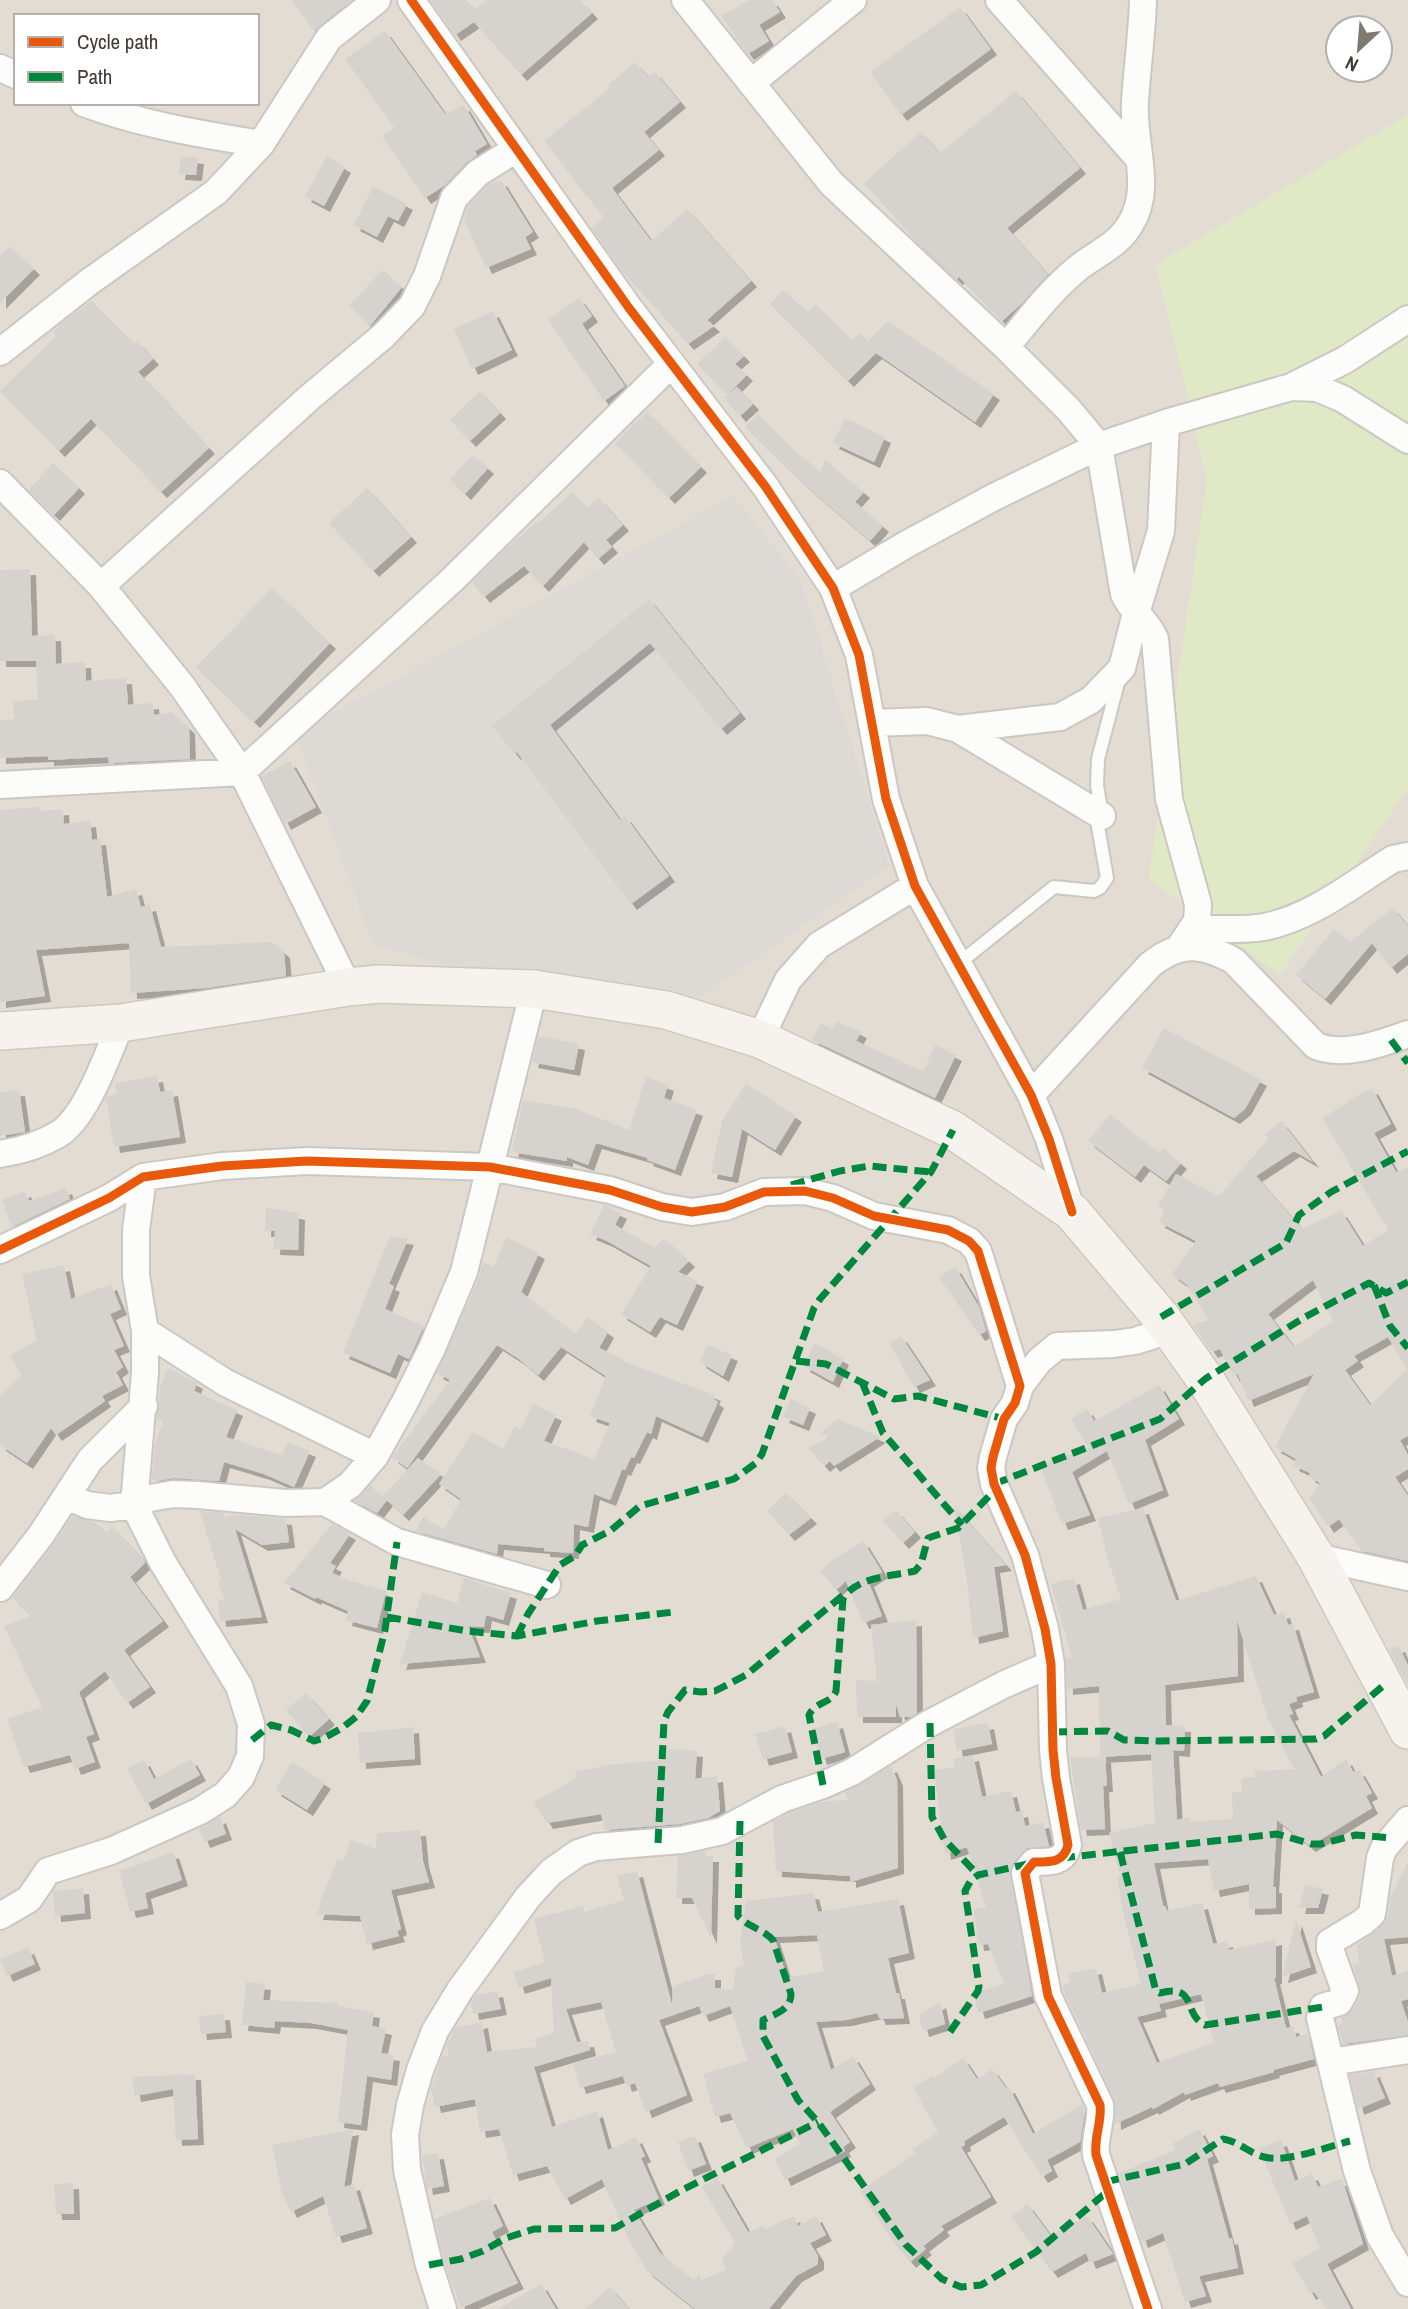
<svg xmlns="http://www.w3.org/2000/svg" width="1408" height="2309" viewBox="0 0 1408 2309" font-family="'Archivo Narrow',sans-serif">
	<defs>
		<filter id="shadow"><feDropShadow dx="6" dy="6" stdDeviation="0" flood-color="#0004"/></filter>
	</defs>
	<rect width="100%" height="100%" fill="#eeebe6"/>
	<path fill="#e3dcd3" fill-rule="evenodd" d="M0,0H1408V2309H0ZM16,16H257V103H16ZM1338,28H1380V70H1338Z"/>
	<path fill="#e0e9c6" d="M1408,115V788L1280,975L1149,879L1207,479L1156,264Z"/>
	<path fill="#dddad6" d="M733,496L801,580L889,866L695,1001L514,985L373,944L295,734Z"/>
	<path fill="#d6d2ce" fill-rule="evenodd" filter="url(#shadow)" d="M291,0H352L314,31Z
		M433,0H466L475,9L486,0H580L592,13L521,75L474,22L455,35L431,1Z
		M749,0H772L780,12L759,25L769,41L748,54L721,16Z
		M960,7L991,49L901,115L870,72Z
		M385,31L445,114L464,105L487,144L475,151L477,155L467,162L445,185L425,198L382,136L394,127L345,59Z
		M635,62L648,77L655,72L680,102L644,132L659,150L612,188L651,241L687,209L751,281L707,320L714,326L688,344L622,271L593,230L591,228L604,218L544,141L610,88L608,85Z
		M1016,91L1080,168L1007,228L1048,274L1020,305L1002,321L959,277L957,279L918,243L864,183L921,132L940,153Z
		M181,156L198,158L196,175L179,174Z
		M327,156L345,167L324,206L305,196Z
		M501,180L533,232L525,237L531,249L486,268L464,219L468,206L488,185Z
		M373,186L407,204L398,221L388,216L377,237L354,225Z
		M10,246L34,269L0,303V256Z
		M383,270L402,287L370,326L349,305Z
		M783,290L808,312L815,304L852,340L859,333L868,341L888,321L994,394L975,422L876,353L848,381L770,304Z
		M579,298L592,316L582,324L625,386L604,401L548,320Z
		M91,301L134,344L137,341L153,359L138,372L209,448L161,492L91,419L59,451L0,391L56,336L53,332L61,324Z
		M493,311L512,350L472,369L454,329Z
		M725,337L744,356L735,364L747,375L728,394L697,364Z
		M737,387L753,404L740,416L724,398Z
		M480,391L500,413L470,441L450,420Z
		M647,412L701,467L669,498L615,443Z
		M758,414L799,456L800,454L820,472L825,460L864,492L855,502L883,526L870,541L804,484L745,427Z
		M845,418L885,437L874,462L833,443Z
		M473,455L488,468L465,494L450,479Z
		M53,463L79,488L54,515L29,490Z
		M367,488L411,537L373,571L329,523Z
		M572,492L587,508L599,498L623,525L606,540L612,547L598,559L584,542L543,586L524,566L484,597L472,582L508,547L538,521L539,523Z
		M30,569L32,636L55,635L56,664L85,662L86,681L126,678L128,705L153,703L154,715L172,712L189,728L190,759L109,763L108,757L48,760V756L0,758V720L14,719L13,701L38,700L36,661H0V570Z
		M272,588L330,643L254,722L196,667Z
		M649,599L740,713L721,729L650,643L550,725L620,820L625,816L669,876L631,904L517,752L515,754L492,726Z
		M290,761L316,807L285,824L262,776Z
		M40,807L41,811L63,809L64,824L90,821L92,840L100,839L107,897L136,889L141,907L150,905L161,947L272,942L284,952L286,976L207,988L131,993L129,943L36,950L45,996L0,1002V810Z
		M1393,908L1408,926V954L1391,968L1372,943L1325,999L1296,975L1334,929L1350,942Z
		M836,1021L861,1032L856,1041L923,1071L935,1045L956,1055L935,1098L812,1040L820,1023L832,1029Z
		M1164,1028L1261,1080L1245,1109L1234,1118L1142,1068Z
		M539,1036L579,1044L574,1070L532,1062Z
		M157,1076L160,1092L172,1090L180,1137L114,1147L106,1098L107,1096L117,1094L115,1083Z
		M646,1077L668,1085L664,1098L697,1110L675,1170L647,1160L648,1158L596,1143L588,1165L567,1157V1161L512,1152L523,1100L576,1109L629,1130Z
		M746,1084L796,1116L775,1150L742,1129L732,1177L711,1173L722,1121Z
		M1372,1088L1391,1124L1374,1133L1396,1172L1408,1167V1436L1400,1440L1408,1455V1469L1395,1477L1408,1496V1561L1362,1551L1339,1519L1328,1527L1310,1499L1320,1483L1309,1476L1310,1473L1293,1465L1296,1459L1275,1447L1314,1374L1248,1401L1238,1374L1234,1376L1220,1349L1212,1352L1193,1325L1209,1320L1187,1285L1172,1274L1196,1241L1159,1222L1165,1210L1158,1206L1176,1174L1219,1196L1269,1138L1264,1135L1281,1121L1313,1162L1294,1151L1256,1176L1302,1229L1341,1211L1363,1246L1388,1230L1322,1118L1349,1102V1100ZM1313,1280L1333,1321L1294,1347L1268,1314ZM1388,1337L1407,1370L1370,1405L1345,1370L1358,1361L1354,1356Z
		M19,1090L25,1132L0,1136V1092Z
		M1110,1114L1159,1153L1163,1148L1181,1163L1166,1181L1144,1165L1135,1177L1088,1141Z
		M66,1188L70,1199L12,1227L2,1200L25,1191L29,1201Z
		M604,1205L621,1213L615,1225L655,1248L664,1238L689,1261L678,1272L698,1281L677,1325L660,1317L650,1332L621,1314L651,1266L607,1241L590,1234Z
		M266,1207L299,1214L298,1250L274,1249L275,1231H265Z
		M390,1236L408,1239L389,1284L394,1286L385,1309L424,1326L409,1359L398,1354L390,1373L343,1353Z
		M507,1237L539,1253L521,1292L576,1334L588,1317L608,1332L599,1348L623,1359L622,1361L715,1395L713,1399L718,1402L702,1437L656,1416L651,1434L647,1432L634,1458L631,1457L625,1470L622,1469L610,1500L594,1494L588,1527L574,1524L573,1553L544,1551V1548L498,1544L497,1554L415,1531L423,1517L444,1530L461,1499L439,1484L473,1432L503,1449L515,1426L521,1429L533,1404L556,1415L544,1441L594,1459L610,1423L590,1416L606,1376L561,1347L538,1375L519,1359L497,1345L407,1468L392,1457L450,1380L437,1373L479,1278L483,1262L493,1267Z
		M64,1265L71,1299L111,1284L121,1309L110,1314L124,1346L114,1350L123,1367L116,1372L123,1385L102,1396L105,1401L56,1435L51,1428L27,1463L0,1445V1396L21,1374L10,1356L37,1340L22,1274Z
		M955,1267L979,1307L986,1331L979,1335L939,1277Z
		M901,1336L930,1380L914,1387L889,1343Z
		M815,1343L843,1359L833,1382L804,1366Z
		M707,1345L732,1355L723,1376L700,1362Z
		M168,1368L197,1383L194,1391L237,1410L226,1437L282,1455L288,1442L310,1451L294,1487L264,1474L224,1462L219,1481L174,1478L156,1481L152,1479L155,1443L164,1421L157,1419L160,1388Z
		M1159,1385L1179,1419L1145,1440L1163,1490L1129,1504L1107,1451L1072,1472L1090,1515L1062,1524L1039,1464L1089,1448L1071,1419L1087,1409L1094,1421Z
		M791,1399L810,1408L803,1425L783,1417Z
		M838,1419L880,1437L834,1466L830,1461L824,1466L808,1448L830,1437L820,1433Z
		M418,1458L441,1474L403,1515L387,1500L377,1513L355,1501L370,1486L383,1496Z
		M786,1493L811,1518L789,1535L767,1511Z
		M954,1506L1006,1565L994,1567L1003,1631L973,1638L966,1573Z
		M1143,1508L1176,1601L1256,1576L1274,1615L1284,1612L1288,1625L1293,1624L1314,1692L1296,1697L1297,1701L1289,1704L1293,1714L1289,1715L1321,1777L1346,1759L1353,1772L1359,1770L1372,1793L1366,1796L1372,1808L1310,1846L1277,1820L1273,1887H1276V1908L1249,1909V1884L1214,1891L1208,1859L1154,1863L1163,1906H1165L1167,1911L1202,1903L1213,1944L1227,1941L1229,1950L1276,1939V1978H1274L1286,2028L1293,2027L1296,2037L1308,2034L1314,2059L1273,2070L1274,2072L1220,2087L1218,2083L1185,2095L1184,2092L1153,2109L1152,2107L1115,2124L1114,2098L1062,1987L1071,1981L1068,1974L1096,1968L1102,1993L1141,1984L1124,1916L1117,1877L1120,1876L1109,1833L1155,1823L1151,1754L1100,1757L1099,1686L1067,1689L1066,1658H1072L1051,1584L1074,1578L1083,1610L1121,1599L1111,1568H1110L1098,1518ZM1237,1620L1268,1719L1294,1769L1255,1771V1777L1242,1778V1792H1232L1233,1819L1191,1822L1190,1817L1177,1820L1173,1750L1184,1751L1185,1726L1166,1725L1165,1685L1238,1676ZM1201,1994L1214,2042L1157,2063L1137,2017L1161,2011L1159,2004Z
		M896,1510L915,1532L903,1543L883,1521Z
		M200,1511L224,1513V1516L238,1515L286,1519L289,1542L262,1545L235,1529L262,1617L220,1621L218,1600H224L218,1581L221,1580Z
		M72,1516L92,1521L107,1532L112,1526L144,1560L145,1563L130,1577L163,1621L124,1650L150,1687L127,1703L105,1671L79,1692L94,1734L86,1737L95,1762L75,1769L70,1755L24,1767L7,1719L42,1707L4,1626L31,1616L12,1598L53,1545Z
		M332,1524L350,1534L330,1563L336,1566L332,1573L351,1581L386,1591L377,1628L346,1620L348,1611L316,1597L315,1599L284,1583Z
		M863,1541L882,1572L868,1581L882,1616L863,1623L846,1581L836,1590L820,1571L834,1559Z
		M464,1578L511,1593L503,1620L486,1615L484,1627L468,1626L480,1657L400,1664L422,1592L457,1603Z
		M916,1620L917,1713L911,1717H900L896,1704V1717H857L856,1680L877,1681L871,1625Z
		M1399,1646L1408,1666V1685L1389,1650Z
		M306,1693L329,1719L309,1737L286,1710Z
		M837,1722L845,1752L821,1759L812,1729Z
		M988,1723L992,1744L957,1751L953,1729Z
		M785,1726L792,1752L763,1760L755,1734Z
		M413,1727L415,1759L360,1763L358,1733Z
		M663,1748L697,1751L695,1779L717,1776L720,1811L708,1818L680,1824L605,1830L601,1814L547,1823L534,1802L576,1778L575,1772L608,1765L662,1760Z
		M973,1755L982,1797L1011,1791L1016,1812L1022,1811L1025,1826L1043,1822L1049,1846L1027,1848L1013,1863L1010,1870L1032,1996L979,2013L973,1993L1004,1984L988,1944L978,1945L974,1909L986,1908L967,1847L945,1854L934,1770L955,1767L953,1759Z
		M1070,1757H1105L1107,1786H1103L1105,1829L1081,1830Z
		M191,1759L200,1775L146,1804L127,1769L144,1760L154,1779Z
		M292,1762L325,1783L307,1810L275,1790Z
		M891,1766L897,1780L898,1868L850,1882V1876L776,1871L773,1822L788,1813L826,1801L848,1800L845,1792Z
		M220,1817L226,1834L204,1842L199,1829Z
		M420,1830L423,1861L429,1882L391,1890L401,1929L397,1931L399,1936L367,1944L360,1916L317,1914L323,1893L338,1859L343,1861L351,1840L376,1849L377,1833Z
		M706,1851V1856H713L711,1938L692,1898H676L678,1856Z
		M173,1852L182,1880L145,1893L148,1908L130,1912L119,1871Z
		M1408,1861V1937L1384,1939L1392,1976L1408,1971V1999L1401,2001L1408,2022V2035L1343,2044L1338,2025L1343,2023L1341,2018L1353,2010L1361,1993L1353,1965L1359,1963L1357,1945L1383,1925L1388,1916L1391,1895H1392Z
		M637,1871L672,2005L673,1986L708,1974H715V1988L733,1990L736,1968L744,1965L740,1943L746,1901L813,1893L818,1912L898,1899L909,1953L888,1958L896,1993H899L904,2018L880,2019L877,2013L846,2020L816,2022L831,2070L853,2056L870,2084L830,2112L850,2142L843,2147L845,2151L785,2180L775,2159L800,2144L793,2129L747,2148L730,2113L715,2117L703,2074L748,2061L730,2006L703,2016L699,2006L659,2020L687,2095L646,2112L635,2083L626,2086L623,2076L580,2088L573,2063L616,2052L601,2002L566,2009L577,2042L588,2041L590,2050L534,2067L552,2127L597,2111L608,2150L636,2137L645,2156L641,2158L659,2199L634,2210L660,2253L694,2280L699,2273L702,2280L726,2270L722,2259L735,2243L702,2187L717,2178L748,2232L763,2226L765,2229L794,2216L798,2226L816,2216L826,2235L810,2243L818,2256V2264L796,2276L769,2309H695L647,2271L630,2243L602,2179L565,2199L547,2166L513,2175L499,2129L480,2132L475,2099L435,2107L431,2089L442,2056H449L447,2045L455,2028L482,2022L487,2052L537,2047L535,2039L554,2033L551,1978L519,1988L514,1972L545,1962L534,1919L583,1906L584,1912L624,1900L617,1876ZM817,1935L824,1971L787,1978L774,1937Z
		M1305,1885L1323,1889L1318,1908H1299Z
		M83,1888L85,1913L55,1916L53,1891Z
		M1296,1920L1311,1967L1282,1977Z
		M28,1948L35,1964L7,1976L0,1959Z
		M246,1982L265,1984L263,2000L338,2003V2006L374,2012L372,2026L386,2029L381,2053L394,2055L391,2080L367,2076L361,2125L338,2122L348,2030L311,2023L275,2021L274,2028L242,2025Z
		M497,1991L501,2009L473,2014L471,2002L476,1995Z
		M940,2002L945,2024L923,2031L919,2015Z
		M224,2014L226,2032L201,2034L199,2016Z
		M963,2058L977,2079L992,2069L1006,2088L1009,2087L1033,2134L1082,2104L1085,2111L1080,2142L1047,2160L1052,2171L1042,2177L1004,2117L964,2141L965,2145L961,2147L991,2197L941,2226L944,2230L923,2246L926,2249L910,2262L892,2240L860,2192L915,2153L912,2149L938,2132L913,2087L933,2075L934,2078Z
		M1377,2071L1374,2072L1385,2098L1358,2109L1350,2075Z
		M195,2074L198,2139L176,2140L173,2089L135,2096L132,2077Z
		M353,2129L344,2187L354,2184L367,2228L336,2237L323,2196L291,2212L282,2193L272,2145Z
		M1199,2129L1213,2156L1207,2159L1229,2239L1232,2238L1238,2268L1199,2276L1206,2296L1185,2302L1163,2233L1142,2242L1119,2173L1176,2150L1172,2144Z
		M695,2136L706,2164L688,2171L678,2142Z
		M1281,2140L1295,2181L1312,2174L1318,2187L1342,2179L1363,2244L1327,2264L1351,2309H1327L1314,2292L1310,2294L1293,2263L1320,2248L1307,2216L1290,2224L1259,2148Z
		M438,2153L444,2186L427,2189L422,2155Z
		M73,2183L74,2214H56L54,2184Z
		M490,2198L503,2226L492,2232L518,2283L461,2308L444,2261L435,2219Z
		M1027,2204L1050,2235L1087,2216L1113,2254L1090,2263L1086,2253L1052,2272L1011,2217Z
		M541,2284L556,2309H498Z
		M610,2287L629,2309H585Z"/>
	<g fill="none" stroke-linecap="round" stroke-linejoin="round">
		<g stroke="#cbc7c2" stroke-width="16">
			<path id="lane" d="M958,964L1054,887L1094,891L1100,888L1107,878L1096,815L1102,816L1097,785L1098,759L1119,679"/>
		</g>
		<g stroke="#cbc7c2" stroke-width="30">
			<path id="street" d="M411,0L629,308L765,486L833,588L859,655L886,799L915,886L1031,1095L1049,1139L1072,1212
				M685,0L831,183L1006,347L1069,410L1099,446L1124,594C1132,612 1148,622 1155,639L1169,799L1198,904L1197,921L1179,948
				M999,0L1139,159
				M0,68L16,75
				M751,83L853,0
				M84,103C142,125 201,134 261,144
				M1006,347C1029,319 1050,291 1078,268C1097,253 1119,245 1131,223C1153,187 1132,142 1135,102C1137,68 1142,34 1143,0
				M0,352L89,282L216,192L261,144L329,38L377,0
				M1293,386L1345,360L1408,319
				M0,483L101,586L182,686L242,772L348,987
				M101,586L310,397L383,336L412,306L427,276L454,198L478,173L516,149
				M833,588L907,544L994,497L1099,446L1166,423L1291,387L1317,388L1343,399L1408,440
				M872,723L927,721L958,729L1102,816
				M958,729L1060,717L1091,700L1122,668L1136,613L1161,531L1166,423
				M0,785L242,772L452,580L671,364
				M1193,929C1216,928 1241,931 1264,927C1311,918 1353,884 1393,859L1408,856
				M760,1039L788,980L819,945L915,886
				M1031,1095L1150,965C1180,941 1202,943 1234,961L1316,1046C1344,1057 1380,1044 1408,1034
				M0,1154C19,1151 40,1145 57,1135C86,1119 108,1053 121,1023
				M0,1250L109,1198L143,1177L222,1166L307,1161L490,1167L610,1190L662,1207L692,1212L725,1207L764,1192L805,1191L833,1198L874,1216L948,1230L969,1241L978,1251L1020,1386L1015,1403L1004,1419L993,1457L991,1468L994,1484L1025,1555L1045,1629L1051,1664L1053,1750L1056,1778L1068,1845C1064,1863 1050,1862 1034,1862L1025,1873L1048,1996L1100,2105C1102,2123 1094,2135 1096,2155L1148,2309
				M145,1331L226,1383L375,1456
				M1020,1386L1039,1361L1057,1346L1114,1344L1135,1341L1170,1330
				M67,1496L87,1505L110,1508L134,1505L150,1498L173,1494L198,1495L285,1503L325,1502L350,1485L375,1456L406,1400L432,1348L464,1272L534,989
				M325,1502L397,1542L547,1585
				M1316,1557L1408,1577
				M0,1588L41,1535L90,1460L144,1406
				M1408,1820L1384,1848L1380,1858L1372,1914L1363,1922L1330,1942V1949L1345,1991L1339,2002L1323,2007L1320,2018L1357,2171L1380,2236L1408,2283
				M0,1916L29,1899L48,1871L111,1851L200,1811L225,1795L241,1777L250,1756L251,1724L239,1686L163,1563L134,1505L145,1373V1331L136,1276V1230L143,1177
				M1331,2062L1408,2050
				M443,2309L429,2265L407,2170L405,2135L410,2105L420,2070L435,2031L460,1990L528,1897L551,1872L578,1853L596,1847L682,1840L722,1831L782,1799L823,1785L852,1772L930,1723L1003,1685L1051,1664"/>
		</g>
		<g stroke="#cfc8be" stroke-width="40">
			<path id="secondary" d="M0,1031L121,1023L348,987L379,984L534,989L666,1010L760,1039L953,1130L1072,1212L1161,1317L1205,1379L1316,1557L1408,1730"/>
		</g>
		<use href="#lane" stroke="#fcfcfb" stroke-width="12"/>
		<use href="#street" stroke="#fcfcfb" stroke-width="26"/>
		<use href="#secondary" stroke="#f6f2ed" stroke-width="37"/>
		<path stroke="#00873e" stroke-width="7" stroke-dasharray="14 7" stroke-linecap="butt" d="M1391,1040L1408,1063
			M791,1185L840,1171L869,1166L931,1172
			M1374,1285L1390,1326L1408,1348
			M1161,1317L1286,1243L1299,1215L1331,1192L1408,1151
			M796,1361L826,1364L894,1399L918,1396L1004,1419
			M862,1382L883,1433L962,1525
			M994,1484L1160,1419L1205,1379L1305,1317L1369,1283L1386,1293L1408,1282
			M387,1617L467,1631L517,1636L597,1621L674,1612
			M517,1636L528,1614L560,1565L575,1556L582,1545L610,1531L640,1506L734,1479L756,1463L762,1454L814,1308L820,1299L931,1172L953,1130
			M930,1723L932,1817L944,1839L978,1875
			M1053,1732L1108,1731L1124,1740L1159,1741L1316,1739L1324,1736L1384,1685
			M252,1740L271,1725L291,1730L314,1741L324,1738L342,1728L356,1717L367,1701L385,1630L397,1542
			M823,1785L809,1715C816,1701 831,1704 836,1691L843,1599C855,1577 892,1576 915,1571L921,1564L928,1538L958,1528L996,1489
			M740,1821L738,1916C748,1927 763,1929 773,1940L791,1994C791,2010 775,2014 763,2020V2036L798,2100L818,2122L906,2245L942,2279L961,2287L981,2285L1036,2252L1108,2191
			M658,1843L664,1721L668,1712L685,1690L701,1692L715,1691L746,1675L847,1592
			M1120,1852L1156,1991L1160,1993C1198,1983 1182,2014 1205,2025L1323,2007
			M1061,1858L1277,1834L1312,1844H1321L1356,1835L1393,1838
			M950,2032L978,1991L979,1986L965,1891L971,1880L978,1875L1032,1863
			M1105,2182L1185,2164L1223,2139C1238,2141 1249,2153 1264,2157C1287,2163 1326,2147 1350,2141
			M429,2265L461,2259L483,2251L506,2238L534,2229L615,2228L682,2190L818,2122"/>
		<g stroke="#fff" stroke-width="13">
			<path id="cycleway" d="M411,0L629,308L765,486L833,588L859,655L886,799L915,886L1031,1095L1049,1139L1072,1212
				M0,1250L109,1198L143,1177L222,1166L307,1161L490,1167L610,1190L662,1207L692,1212L725,1207L764,1192L805,1191L833,1198L874,1216L948,1230L969,1241L978,1251L1020,1386L1015,1403L1004,1419L993,1457L991,1468L994,1484L1025,1555L1045,1629L1051,1664L1053,1750L1056,1778L1068,1845C1064,1863 1050,1862 1034,1862L1025,1873L1048,1996L1100,2105C1102,2123 1094,2135 1096,2155L1148,2309"/>
		</g>
		<use href="#cycleway" stroke="#e8590c" stroke-width="9"/>
	</g>
	<rect x="14" y="14" width="245" height="91" fill="#ffffff" stroke="#b4b1ad" stroke-width="2"/>
	<rect x="28" y="37" width="35" height="10" fill="#e8590c" stroke="#b4b1ad" stroke-width="2"/>
	<text x="77" y="49" font-size="21" fill="#443b33">Cycle path</text>
	<rect x="28" y="72" width="35" height="10" fill="#00873e" stroke="#b4b1ad" stroke-width="2"/>
	<text x="77" y="84" font-size="21" fill="#443b33">Path</text>
	<g transform="translate(1359 49) rotate(206)"><circle r="33" fill="#ffffff" stroke="#b4b1ad" stroke-width="2"/>
	<path d="M0-5L12 26L0 18L-12 26Z" fill="#807972"/>
	<text y="-10" font-size="19" font-weight="bold" text-anchor="middle" fill="#443b33">N</text>
	</g>
</svg>
